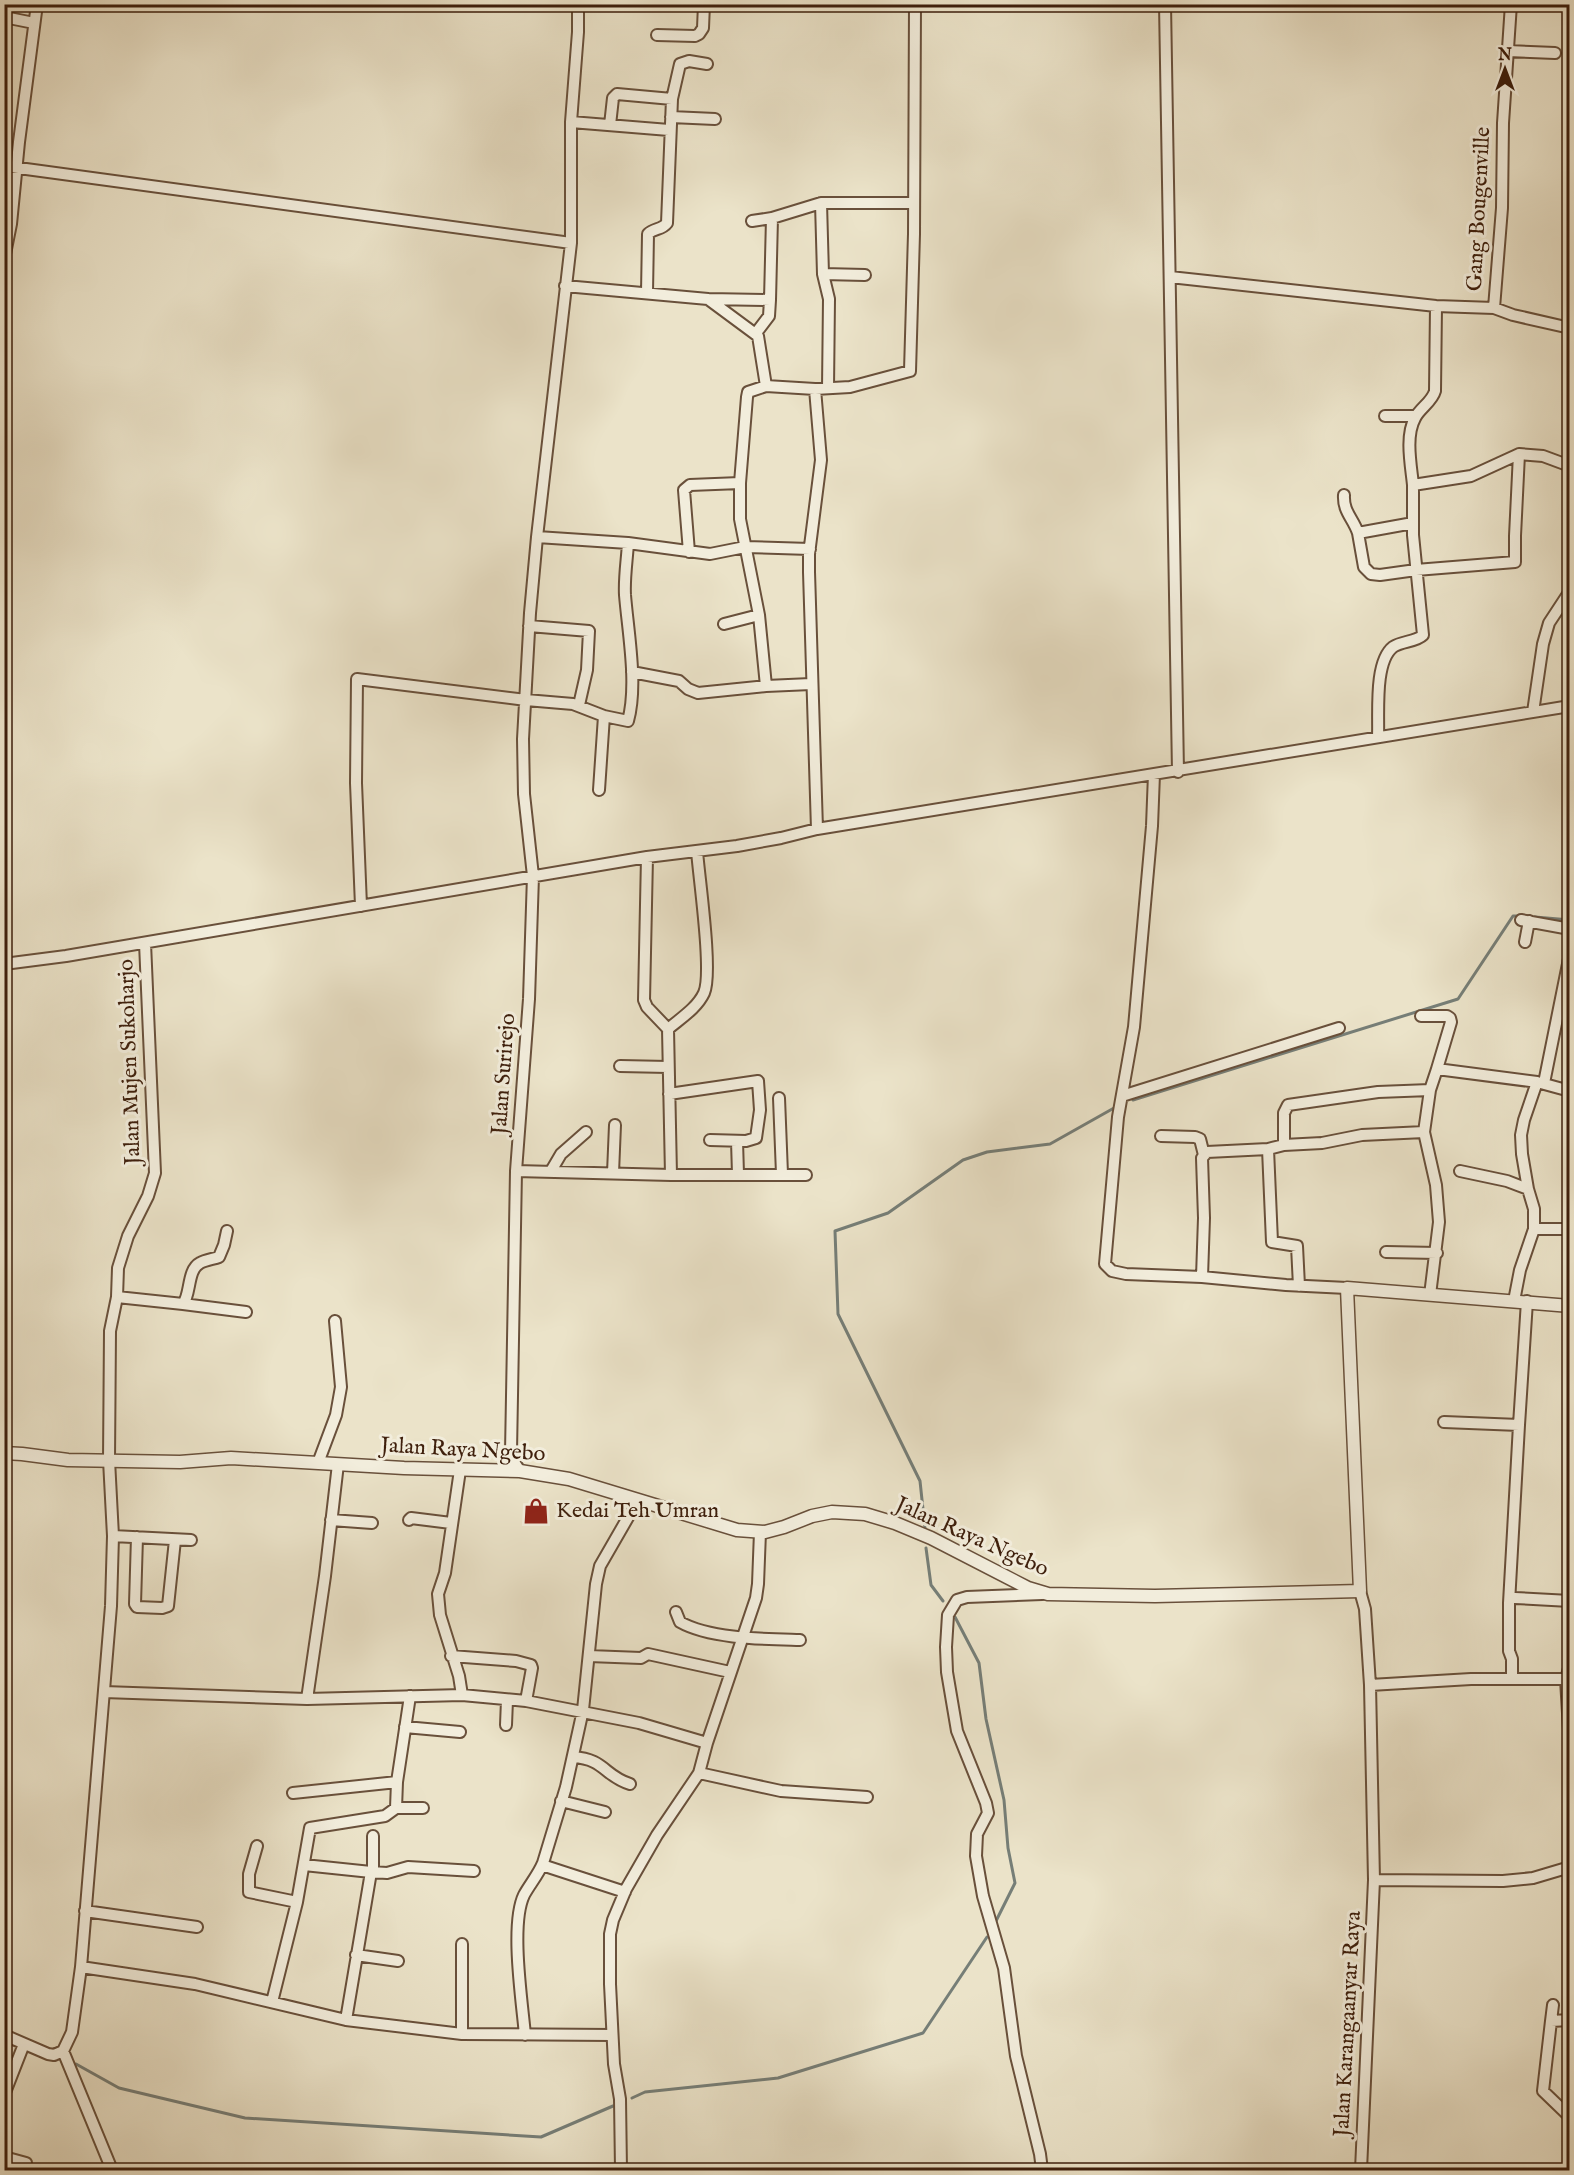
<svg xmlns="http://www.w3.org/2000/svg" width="1574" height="2175" viewBox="0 0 1574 2175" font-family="'IM FELL English',serif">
	<rect width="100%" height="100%" fill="#ebe3c9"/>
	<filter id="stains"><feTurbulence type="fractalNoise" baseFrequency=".00333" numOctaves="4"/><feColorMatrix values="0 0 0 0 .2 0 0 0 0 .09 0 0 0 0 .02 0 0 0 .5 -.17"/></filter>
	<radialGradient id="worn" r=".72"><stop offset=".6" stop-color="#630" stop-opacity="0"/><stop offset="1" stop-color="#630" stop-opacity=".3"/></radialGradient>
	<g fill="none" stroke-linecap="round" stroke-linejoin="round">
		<path stroke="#767e77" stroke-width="3" d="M1535,917L1570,920
			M1133,1100L1458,999L1513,916H1520
			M925,1528L920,1481L838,1314L835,1231L888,1213L963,1160L987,1152L1050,1144L1114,1108
			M926,1548L931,1585L943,1601
			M955,1617L979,1663L986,1719L1004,1800L1008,1848L1015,1883L994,1925
			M76,2064L119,2088L245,2118L541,2137L613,2106
			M632,2098L645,2092L778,2078L923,2033L987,1937"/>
		<g stroke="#69503b" stroke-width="14">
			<path id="minor" d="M1165,4L1178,772
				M4,17L34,23
				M657,35L695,36L699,34L703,28L704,4
				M1508,51L1555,53
				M671,117L715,119
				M571,122L669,130
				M610,125L613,98L617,94L672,99
				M4,166L571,243
				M821,203L823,274L829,299L828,388
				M752,221L772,218L821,203H914
				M4,259L11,224L19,142L37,4
				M823,274L865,275
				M1170,277L1436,306L1494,308L1513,315L1570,328
				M565,286L708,299L758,336L766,386
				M647,293L648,234C654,228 662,230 667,223L672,99L680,64L689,61L707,64
				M708,299L770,300L772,218
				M1494,308L1502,208L1503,123L1511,4
				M756,333L769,316L770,300
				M815,389L821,460L809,554V572L817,829
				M1385,416H1416
				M1413,485C1411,465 1405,436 1415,418C1420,408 1432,402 1435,391L1436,306
				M1344,495C1343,512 1353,518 1358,533L1413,523
				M1358,533L1364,567L1371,574L1380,575L1416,570L1515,562V536L1519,454L1543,456L1570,466
				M537,537L628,543L710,554L745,547L810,549
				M689,552L684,490L690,485L740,483
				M724,624L759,615
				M529,626L589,631L587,670L579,705
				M632,672L679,681L688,689L698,693L766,686L811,684
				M766,686L759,615L740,519V483L747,397L748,392L766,386L815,389L850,387L910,371L914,234L915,4
				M1533,712L1543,644L1549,623L1570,591
				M1378,737C1379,713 1374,662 1393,647C1402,641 1416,642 1423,635L1413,535V485L1471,476L1519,454
				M1154,774L1152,826L1134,1027L1118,1117L1105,1264L1112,1271L1126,1274L1202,1277L1286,1285L1347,1288
				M599,790L604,716L628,721C638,685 628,632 625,595C624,578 627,560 628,543
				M647,857L644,1000L647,1007L668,1029L671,1175
				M361,906L356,783L357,679L526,700L573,704L604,716
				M1521,920L1570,929
				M1525,942L1529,921
				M4,964L66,956L647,857L737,846L781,838L817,829L1570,706
				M1421,1016H1447L1450,1018L1451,1022L1437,1069
				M668,1029C681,1018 697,1008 704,993C713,973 699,878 697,851
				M620,1066L668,1067
				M1544,1083L1570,954
				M669,1094L758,1081L760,1110L756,1138L746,1141L710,1140
				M1122,1096L1339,1028
				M779,1098L782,1174
				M1424,1132L1430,1090
				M1161,1136L1195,1137L1200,1139L1204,1155
				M737,1141L738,1174
				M1284,1145L1322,1143L1362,1135L1424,1132L1436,1185L1439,1222L1430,1295
				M1268,1149L1272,1242L1297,1246L1299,1286
				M516,1171L671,1175H806
				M551,1171L561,1154L586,1132
				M1460,1171L1507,1181L1528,1189
				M613,1173L615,1125
				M1534,1229H1570
				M1386,1252L1437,1253
				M1202,1277L1204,1218L1202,1158L1207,1152L1268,1149L1284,1145V1113L1288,1105L1378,1092L1430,1090L1437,1069L1537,1082
				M117,1297L183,1304C191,1294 187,1270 200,1263C205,1260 213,1259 219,1257L224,1245L227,1231
				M1514,1301L1520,1270L1534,1229V1209L1528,1189L1522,1154L1521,1135L1524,1120L1537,1082L1570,1091
				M183,1304L246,1312
				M1444,1422L1519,1425L1527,1301
				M318,1463L336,1415L341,1387L335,1321
				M338,1464L325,1576L307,1699L462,1695L526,1701L639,1723L707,1743
				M460,1470L445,1573L438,1594L440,1615L459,1676L462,1695
				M520,1471L514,1462L511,1452L516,1171L529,999L533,876L524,794L523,739L530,613L537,537L571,243V122L578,32V4
				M331,1520L372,1523
				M409,1520L411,1518L451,1523
				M113,1536L191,1540
				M137,1537L135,1604L137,1607L162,1608L168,1606L175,1540
				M1360,1591L1365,1609L1370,1685L1471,1679H1566L1570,1747
				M1515,1598L1570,1601
				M676,1612L680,1622C710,1639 765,1639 800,1640
				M451,1656L516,1661L531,1665L532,1668L526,1701
				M589,1656L641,1658L648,1654L730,1672
				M1512,1678V1659L1509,1651V1603L1519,1425
				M1566,1679L1570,1665
				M1370,1685L1374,1880L1503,1881L1533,1878L1570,1867
				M104,1692L307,1699
				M410,1696L397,1782L396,1808H423
				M506,1725L507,1700
				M405,1727L460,1732
				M573,1757C605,1759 604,1776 630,1784
				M699,1773L781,1791L867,1797
				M293,1793L397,1782
				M561,1801L605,1812
				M257,1846L249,1874V1892L297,1902
				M304,1865L371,1872L346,2020
				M542,1865L625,1892
				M371,1872L387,1873L408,1867L474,1871
				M373,1872V1836
				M85,1911L197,1927
				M462,1944V2034
				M356,1955L398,1961
				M81,1967L195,1984L346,2020L462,2034L612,2035
				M272,2002L297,1902L310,1828L385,1816L396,1808
				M1570,2020L1551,2021L1543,2091L1570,2117
				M1551,2021L1553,2005
				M4,2035L48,2054L54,2055L63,2051L72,2032L81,1967L111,1606L113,1536L109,1460L110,1331L117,1297L118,1268L128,1236L148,1196L155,1173L145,943
				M525,2035C522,2001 510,1924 524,1895C530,1884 538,1875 543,1863L566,1787L583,1710L596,1584L600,1566L638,1500
				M63,2051L112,2170
				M4,2095L24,2044
				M4,2157L26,2163V2170
				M621,2170L620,2099L614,2064L610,1984V1934L613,1920L626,1889L657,1835L699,1773L707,1743L756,1598L758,1584L760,1532
				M1042,2170L1040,2154L1016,2056L1004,1968L983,1896L976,1856L977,1834L988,1813L986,1803L957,1731L947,1672L946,1647L948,1615L957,1600L967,1597L1042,1594
				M1361,2170L1374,1880"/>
		</g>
		<g stroke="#69503b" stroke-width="15">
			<path id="tertiary" d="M4,1453L22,1454L68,1460L180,1462L231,1458L404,1468L520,1471L569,1479L737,1530L765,1532L784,1527L812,1516L832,1512L865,1514L895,1523L931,1538L1028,1588L1048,1594L1155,1596L1360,1591L1347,1288L1570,1306"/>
		</g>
		<use href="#minor" stroke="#f2eddc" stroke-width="10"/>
		<use href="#tertiary" stroke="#f2eddc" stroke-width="12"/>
	</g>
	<defs>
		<g id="shop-bare" transform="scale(2.07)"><path d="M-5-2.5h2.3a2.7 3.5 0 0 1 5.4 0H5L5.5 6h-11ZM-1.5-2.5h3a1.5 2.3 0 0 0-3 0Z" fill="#8f2418" stroke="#f2eddc" stroke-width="2.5" paint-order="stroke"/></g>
	</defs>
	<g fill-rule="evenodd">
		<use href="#shop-bare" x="536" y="1511"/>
	</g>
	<g text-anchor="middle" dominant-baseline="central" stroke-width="6" stroke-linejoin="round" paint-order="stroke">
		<g font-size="22" fill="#3e1f0c" stroke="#f2eddc">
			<text transform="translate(1479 209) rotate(-87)">Gang Bougenville</text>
			<text transform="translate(130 1062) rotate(-92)">Jalan Mujen Sukoharjo</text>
			<text transform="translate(504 1074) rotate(-86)">Jalan Surirejo</text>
			<text transform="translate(463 1450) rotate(3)">Jalan Raya Ngebo</text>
			<text transform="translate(972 1537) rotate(24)">Jalan Raya Ngebo</text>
			<text transform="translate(1348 2024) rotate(-87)">Jalan Karangaanyar Raya</text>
		</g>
		<g font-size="22" fill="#3e1f0c" stroke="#f2eddc" text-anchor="start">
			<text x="556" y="1511">Kedai Teh Umran</text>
		</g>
	</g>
	<rect width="1574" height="2175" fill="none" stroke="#ebe3c9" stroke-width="24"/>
	<rect x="6" y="6" width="1562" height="2163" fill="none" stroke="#3e1f0c" stroke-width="3"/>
	<rect x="12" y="12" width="1550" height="2151" fill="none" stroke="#3e1f0c" stroke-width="1.5"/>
	<g transform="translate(1505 69)" stroke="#f2eddc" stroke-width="4.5" paint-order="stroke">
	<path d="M0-4.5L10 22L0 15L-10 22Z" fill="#3e1f0c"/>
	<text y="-9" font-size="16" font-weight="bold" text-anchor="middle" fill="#3e1f0c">N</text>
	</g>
	<rect width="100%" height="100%" filter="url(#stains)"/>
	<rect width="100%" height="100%" fill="url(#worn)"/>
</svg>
